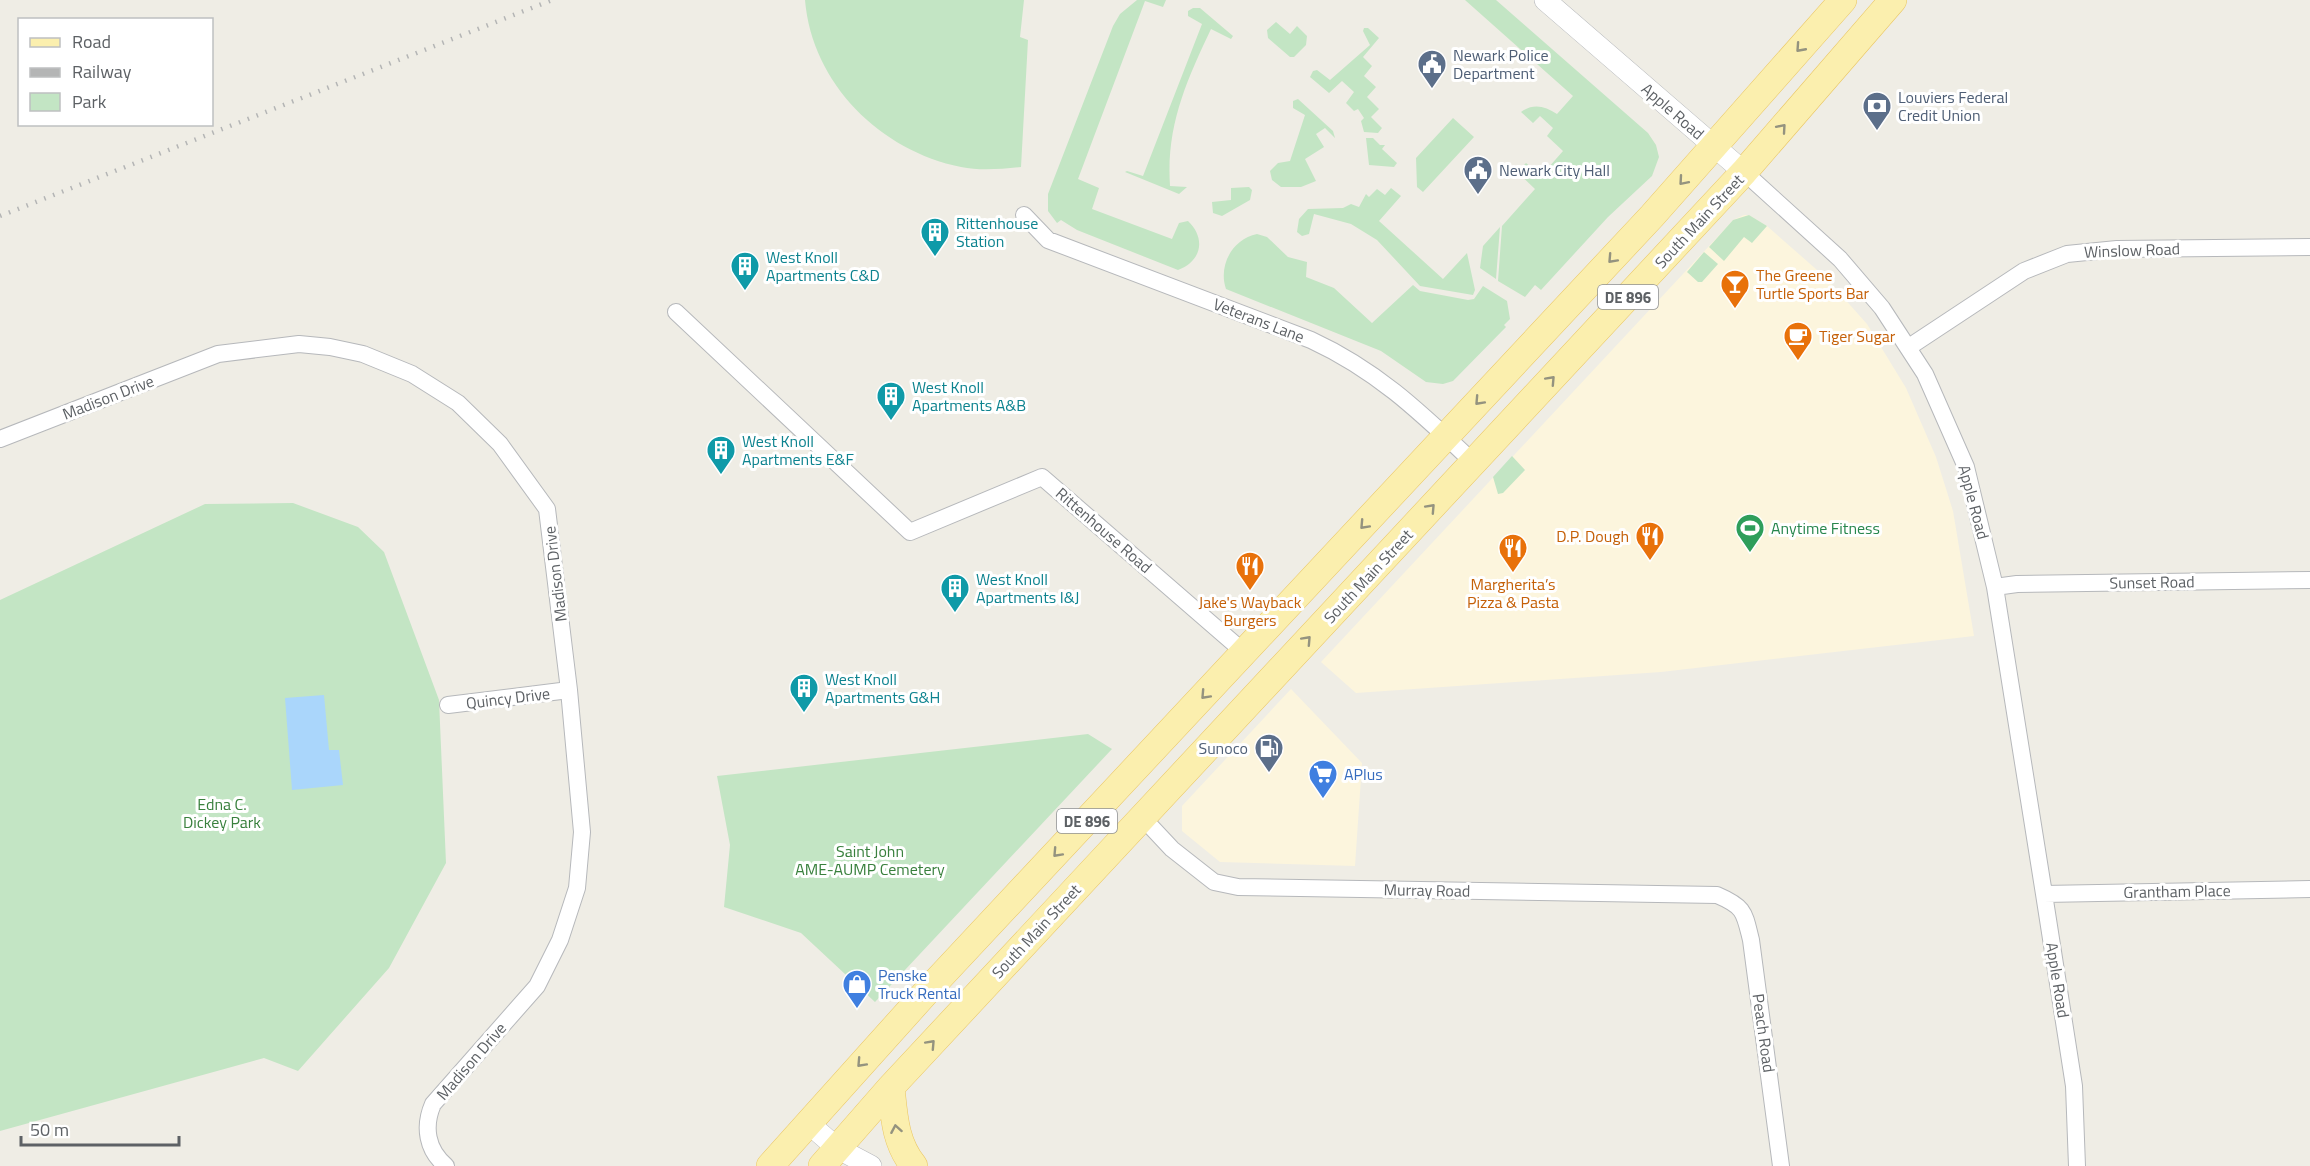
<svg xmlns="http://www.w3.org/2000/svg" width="2310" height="1166" viewBox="0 0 2310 1166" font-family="'Titillium Web',sans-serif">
	<rect width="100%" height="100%" fill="#efede5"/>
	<path fill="#fcf5dd" d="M1744,215H1749L1767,226L1825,277L1867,324L1906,388L1936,457L1953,511L1974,636L1661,672L1356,693L1321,662L1724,230L1733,220Z
		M1291,689L1362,763L1355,866L1220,862L1182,831V806Z"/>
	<path fill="#c3e5c4" d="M805,0H1024L1020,37L1028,40L1021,167C1002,169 980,171 961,167C881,151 812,84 805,0Z
		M1137,0H1166L1163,7L1145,1L1078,179L1099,188L1092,209L1172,239L1179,223L1188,221C1206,238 1202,261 1178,270L1077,230L1061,220L1057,223L1048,211V194L1113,26L1120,14Z
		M1465,0H1496L1648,133L1656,145L1659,157L1652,176L1608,217L1541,290L1535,285L1525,297L1498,281L1502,226L1535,189L1517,172L1526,163L1541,176L1563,151L1547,136L1553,128L1540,116L1533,123L1521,112C1533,103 1545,106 1557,114L1573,96Z
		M1193,8H1200L1233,36L1231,39L1211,29C1186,82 1166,126 1170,186L1187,187L1179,194L1125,172L1127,171L1143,176L1202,24L1188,16V11Z
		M1276,22L1290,34L1297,26L1307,36L1306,45L1294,57H1290L1268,38L1267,30Z
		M1364,28H1368L1379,38L1363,57L1372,66L1364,76L1376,87L1367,97L1379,109L1371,117L1382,128L1378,133L1364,132L1361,121L1364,118L1358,109L1354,111L1346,103L1354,92L1342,81L1329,93L1310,77L1313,71L1317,70L1330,80L1370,45L1363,31Z
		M1298,99L1333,131L1335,138L1325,128L1316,134L1324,147L1305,159L1316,181L1301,187H1281L1272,180L1270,171L1278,163L1290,161L1305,115L1293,108V101Z
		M1453,118L1474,137L1423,192L1417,187L1416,158Z
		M1366,138H1373L1380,145H1385L1382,149L1397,163L1394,167L1369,165Z
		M1249,187L1252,190L1250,200L1222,216L1213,213L1212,202L1231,200V188Z
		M1391,188L1401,196L1379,221L1443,279L1467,253L1475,290L1473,295L1420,286L1377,240L1351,224L1314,214L1309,234L1302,236L1297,232L1299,219L1308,209L1343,208L1351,204L1359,207L1366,194L1369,197L1377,189L1385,195Z
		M1749,215L1767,226L1752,243L1744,237L1724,261L1709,247L1733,220Z
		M1500,227L1496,279L1480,268L1483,246Z
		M1257,234L1267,237L1288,257L1307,262L1306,277L1334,288L1372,323L1413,285L1420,291L1468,300L1474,299L1483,286L1507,301L1510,319L1504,325L1506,327L1453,381L1443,384L1426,382L1381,351L1226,289C1218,266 1232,239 1257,234Z
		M1704,252L1718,264L1702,282H1698L1687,272Z
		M1512,456L1525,470L1503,493L1498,494L1493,477Z
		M293,503L358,527L384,552L439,700L446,863L389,968L298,1071L264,1058L0,1131V600L205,504Z
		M1088,734L1112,749L875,1002L801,933L724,907L730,845L717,776Z"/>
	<path fill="#aad6fb" d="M324,695L329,750H339L343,785L292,790L285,698Z"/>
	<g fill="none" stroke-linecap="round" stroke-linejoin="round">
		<g stroke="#b6b8bb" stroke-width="18">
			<path id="minor" d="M1744,172L1840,259L1882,308L1925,374L1966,467L1995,587L2044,894L2074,1086L2077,1166
				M1024,215L1048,240L1311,340C1378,371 1421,413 1474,463
				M676,312L910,532L1042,477L1245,653
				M1909,347L2024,271L2067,254L2117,249L2310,247
				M0,439L218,354L299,344L330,347L363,354L412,374L458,403L500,444L547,509L569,690L582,832L577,888L560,940L537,986L433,1104C423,1127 427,1150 446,1166
				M1995,587L2017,584L2310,580
				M448,705L569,690
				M1142,817L1172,849L1214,882L1238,887L1717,895C1745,907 1744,912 1751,940L1781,1166
				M2044,894L2310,889"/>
		</g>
		<g stroke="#b6b8bb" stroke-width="22">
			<path id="tertiary" d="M1545,0L1744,172
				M807,1122L837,1148L871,1166"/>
		</g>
		<g stroke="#eac663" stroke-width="28">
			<path id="primary" d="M891,1087C894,1116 895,1143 914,1166
				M770,1166L929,989L1652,216L1843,0
				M822,1166L891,1087L1744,172L1893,0"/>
		</g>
		<use href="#minor" stroke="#fff" stroke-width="16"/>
		<use href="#tertiary" stroke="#fff" stroke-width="21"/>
		<use href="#primary" stroke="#fbefae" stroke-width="27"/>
		<path stroke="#b4b5b5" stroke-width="4.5" stroke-dasharray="1.5 8" stroke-linecap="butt" d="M0,216L552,0"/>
	</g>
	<defs><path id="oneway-chevron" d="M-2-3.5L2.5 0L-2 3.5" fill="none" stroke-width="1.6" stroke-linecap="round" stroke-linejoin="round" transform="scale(1.5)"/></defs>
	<g stroke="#94937f">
		<use href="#oneway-chevron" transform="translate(1800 48) rotate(132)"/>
		<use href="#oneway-chevron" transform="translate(1782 128) rotate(-49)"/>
		<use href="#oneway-chevron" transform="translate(1683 181) rotate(131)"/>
		<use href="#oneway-chevron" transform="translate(1612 259) rotate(133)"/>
		<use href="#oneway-chevron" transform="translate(1551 380) rotate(-47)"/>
		<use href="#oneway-chevron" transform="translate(1479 401) rotate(133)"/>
		<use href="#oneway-chevron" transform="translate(1431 508) rotate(-47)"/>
		<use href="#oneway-chevron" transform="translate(1364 525) rotate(133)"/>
		<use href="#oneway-chevron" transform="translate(1307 640) rotate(-47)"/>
		<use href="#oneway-chevron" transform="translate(1205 695) rotate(133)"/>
		<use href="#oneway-chevron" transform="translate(1057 853) rotate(133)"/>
		<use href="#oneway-chevron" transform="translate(931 1044) rotate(-47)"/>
		<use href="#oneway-chevron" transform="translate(861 1063) rotate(133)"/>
		<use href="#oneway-chevron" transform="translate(896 1129) rotate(-100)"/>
	</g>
	<defs>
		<g id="civic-pin" transform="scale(1.5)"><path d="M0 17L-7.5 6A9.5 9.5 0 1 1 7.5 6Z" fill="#5c6f8a" stroke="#fff"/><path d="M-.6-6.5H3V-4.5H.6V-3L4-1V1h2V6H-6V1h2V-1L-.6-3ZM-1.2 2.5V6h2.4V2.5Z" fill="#fff"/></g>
		<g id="bank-pin" transform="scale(1.5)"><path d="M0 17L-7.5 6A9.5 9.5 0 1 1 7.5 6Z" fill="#5c6f8a" stroke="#fff"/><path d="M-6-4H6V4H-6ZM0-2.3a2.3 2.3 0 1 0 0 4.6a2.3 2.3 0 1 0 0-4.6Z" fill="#fff"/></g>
		<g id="building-pin" transform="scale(1.5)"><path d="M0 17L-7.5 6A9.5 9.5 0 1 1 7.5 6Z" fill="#0f9aa8" stroke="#fff"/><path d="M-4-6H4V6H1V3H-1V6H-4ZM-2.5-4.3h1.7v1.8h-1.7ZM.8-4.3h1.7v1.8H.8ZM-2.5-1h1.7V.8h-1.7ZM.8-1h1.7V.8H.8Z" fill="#fff"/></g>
		<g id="bar-pin" transform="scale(1.5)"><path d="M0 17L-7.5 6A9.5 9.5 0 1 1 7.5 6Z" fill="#e8710a" stroke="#fff"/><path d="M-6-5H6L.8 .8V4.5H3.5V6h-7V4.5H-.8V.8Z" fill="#fff"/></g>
		<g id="cafe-pin" transform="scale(1.5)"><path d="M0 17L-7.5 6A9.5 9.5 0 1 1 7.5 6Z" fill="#e8710a" stroke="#fff"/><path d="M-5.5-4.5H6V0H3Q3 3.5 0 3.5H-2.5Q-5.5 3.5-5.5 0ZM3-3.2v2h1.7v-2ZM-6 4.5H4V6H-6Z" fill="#fff"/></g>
		<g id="stadium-pin" transform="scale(1.5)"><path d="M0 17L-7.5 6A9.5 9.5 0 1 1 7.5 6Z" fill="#2e9e5b" stroke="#fff"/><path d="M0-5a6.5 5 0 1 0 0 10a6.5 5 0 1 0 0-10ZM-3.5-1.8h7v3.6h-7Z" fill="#fff"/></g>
		<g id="restaurant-pin" transform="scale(1.5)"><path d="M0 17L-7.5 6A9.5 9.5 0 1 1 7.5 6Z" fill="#e8710a" stroke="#fff"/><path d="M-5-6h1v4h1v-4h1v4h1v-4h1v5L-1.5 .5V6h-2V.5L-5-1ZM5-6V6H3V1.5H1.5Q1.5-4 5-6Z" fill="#fff"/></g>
		<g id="fuel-pin" transform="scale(1.5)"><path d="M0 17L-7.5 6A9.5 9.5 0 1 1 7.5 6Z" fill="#5c6f8a" stroke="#fff"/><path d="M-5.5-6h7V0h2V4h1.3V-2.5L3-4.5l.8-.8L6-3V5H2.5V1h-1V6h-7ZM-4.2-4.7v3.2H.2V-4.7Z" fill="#fff"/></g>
		<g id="supermarket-pin" transform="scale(1.5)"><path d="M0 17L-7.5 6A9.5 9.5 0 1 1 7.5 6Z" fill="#3f7fe0" stroke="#fff"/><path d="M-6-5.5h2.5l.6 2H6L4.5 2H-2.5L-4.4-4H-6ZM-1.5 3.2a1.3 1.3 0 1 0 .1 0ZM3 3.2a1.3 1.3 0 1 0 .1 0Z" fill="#fff"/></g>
		<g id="shop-pin" transform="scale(1.5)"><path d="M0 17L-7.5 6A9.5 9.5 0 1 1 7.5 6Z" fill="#3f7fe0" stroke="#fff"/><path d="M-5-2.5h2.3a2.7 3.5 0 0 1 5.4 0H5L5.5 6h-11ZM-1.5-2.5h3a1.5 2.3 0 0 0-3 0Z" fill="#fff"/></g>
	</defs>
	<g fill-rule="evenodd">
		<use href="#civic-pin" x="1432" y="64"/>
		<use href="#bank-pin" x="1877" y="106"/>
		<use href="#civic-pin" x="1478" y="170"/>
		<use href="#building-pin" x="935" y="232"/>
		<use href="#building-pin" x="745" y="266"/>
		<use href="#bar-pin" x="1735" y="284"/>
		<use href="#cafe-pin" x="1798" y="336"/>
		<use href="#building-pin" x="891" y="396"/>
		<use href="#building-pin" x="721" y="450"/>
		<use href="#stadium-pin" x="1750" y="528"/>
		<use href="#restaurant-pin" x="1650" y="536"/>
		<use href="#restaurant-pin" x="1513" y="548"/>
		<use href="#restaurant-pin" x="1250" y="566"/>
		<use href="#building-pin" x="955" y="588"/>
		<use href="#building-pin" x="804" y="688"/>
		<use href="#fuel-pin" x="1269" y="748"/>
		<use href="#supermarket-pin" x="1323" y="774"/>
		<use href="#shop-pin" x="857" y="984"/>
	</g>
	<g text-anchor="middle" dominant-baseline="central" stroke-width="6" stroke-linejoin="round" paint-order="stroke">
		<g fill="#fff" stroke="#8e9093" stroke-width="1.5">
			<rect x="1598" y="285" width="60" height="24" rx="4.5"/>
			<rect x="1057" y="809" width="60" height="24" rx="4.5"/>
		</g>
		<g font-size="15" font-weight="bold" fill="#5d6165">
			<text x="1628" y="297">DE 896</text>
			<text x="1087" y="821">DE 896</text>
		</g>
		<g font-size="16" fill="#4e5e75" stroke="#fff" text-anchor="start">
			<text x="1453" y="55">Newark Police<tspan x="1453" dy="18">Department</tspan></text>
			<text x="1898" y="97">Louviers Federal<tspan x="1898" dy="18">Credit Union</tspan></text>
			<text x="1499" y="170">Newark City Hall</text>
			<text x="1248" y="748" text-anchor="end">Sunoco</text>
		</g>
		<g font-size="16" fill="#5d6165" stroke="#fff">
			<text transform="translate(1673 111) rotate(41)">Apple Road</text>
			<text transform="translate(1699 221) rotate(-47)">South Main Street</text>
			<text transform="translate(2132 250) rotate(-2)">Winslow Road</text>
			<text transform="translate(1259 320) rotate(21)">Veterans Lane</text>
			<text transform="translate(108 397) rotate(-21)">Madison Drive</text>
			<text transform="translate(1974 502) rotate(75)">Apple Road</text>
			<text transform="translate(1104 530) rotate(41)">Rittenhouse Road</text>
			<text transform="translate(555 574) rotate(-97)">Madison Drive</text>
			<text transform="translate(1368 576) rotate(-47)">South Main Street</text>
			<text transform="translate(2152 582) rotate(-1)">Sunset Road</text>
			<text transform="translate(508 698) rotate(-7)">Quincy Drive</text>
			<text transform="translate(1427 890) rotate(1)">Murray Road</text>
			<text transform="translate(2177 891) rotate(-1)">Grantham Place</text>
			<text transform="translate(1036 931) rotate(-47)">South Main Street</text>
			<text transform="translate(2058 980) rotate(81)">Apple Road</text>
			<text transform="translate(1764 1033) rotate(82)">Peach Road</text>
			<text transform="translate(471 1061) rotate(-49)">Madison Drive</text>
		</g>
		<g font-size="16" fill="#0d838f" stroke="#fff" text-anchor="start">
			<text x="956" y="223">Rittenhouse<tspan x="956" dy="18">Station</tspan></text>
			<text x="766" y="257">West Knoll<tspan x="766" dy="18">Apartments C&amp;D</tspan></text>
			<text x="912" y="387">West Knoll<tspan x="912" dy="18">Apartments A&amp;B</tspan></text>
			<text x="742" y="441">West Knoll<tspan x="742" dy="18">Apartments E&amp;F</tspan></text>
			<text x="976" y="579">West Knoll<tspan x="976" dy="18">Apartments I&amp;J</tspan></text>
			<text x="825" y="679">West Knoll<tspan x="825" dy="18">Apartments G&amp;H</tspan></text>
		</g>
		<g font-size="16" fill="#c56008" stroke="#fff" text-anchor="start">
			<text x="1756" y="275">The Greene<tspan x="1756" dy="18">Turtle Sports Bar</tspan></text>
			<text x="1819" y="336">Tiger Sugar</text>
			<text x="1629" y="536" text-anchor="end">D.P. Dough</text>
			<text x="1513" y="584" text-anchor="middle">Margherita’s<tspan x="1513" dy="18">Pizza &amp; Pasta</tspan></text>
			<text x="1250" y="602" text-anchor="middle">Jake's Wayback<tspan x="1250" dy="18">Burgers</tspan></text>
		</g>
		<g font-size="16" fill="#27864d" stroke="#fff" text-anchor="start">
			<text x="1771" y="528">Anytime Fitness</text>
		</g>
		<g font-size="16" fill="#366cbe" stroke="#fff" text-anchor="start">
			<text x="1344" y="774">APlus</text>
			<text x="878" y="975">Penske<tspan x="878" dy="18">Truck Rental</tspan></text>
		</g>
		<g font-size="16" fill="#39803d" stroke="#fff">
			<text x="222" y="804">Edna C.<tspan x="222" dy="18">Dickey Park</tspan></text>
			<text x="870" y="851">Saint John<tspan x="870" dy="18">AME-AUMP Cemetery</tspan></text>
		</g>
	</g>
	<rect x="18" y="18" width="195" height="108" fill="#ffffff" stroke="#bec0c1" stroke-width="1.5"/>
	<rect x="30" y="38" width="30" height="9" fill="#fbefae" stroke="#bec0c1" stroke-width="1.5"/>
	<text x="72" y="48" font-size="18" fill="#5d6165">Road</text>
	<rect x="30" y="68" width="30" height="9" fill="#b4b5b5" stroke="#bec0c1" stroke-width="1.5"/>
	<text x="72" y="78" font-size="18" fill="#5d6165">Railway</text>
	<rect x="30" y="93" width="30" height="18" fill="#c3e5c4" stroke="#bec0c1" stroke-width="1.5"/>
	<text x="72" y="108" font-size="18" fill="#5d6165">Park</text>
	<path d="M21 1136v9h158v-9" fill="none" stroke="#5d6165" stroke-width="3"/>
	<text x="30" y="1136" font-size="18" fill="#5d6165" stroke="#ffffff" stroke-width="4.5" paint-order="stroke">50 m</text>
</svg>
